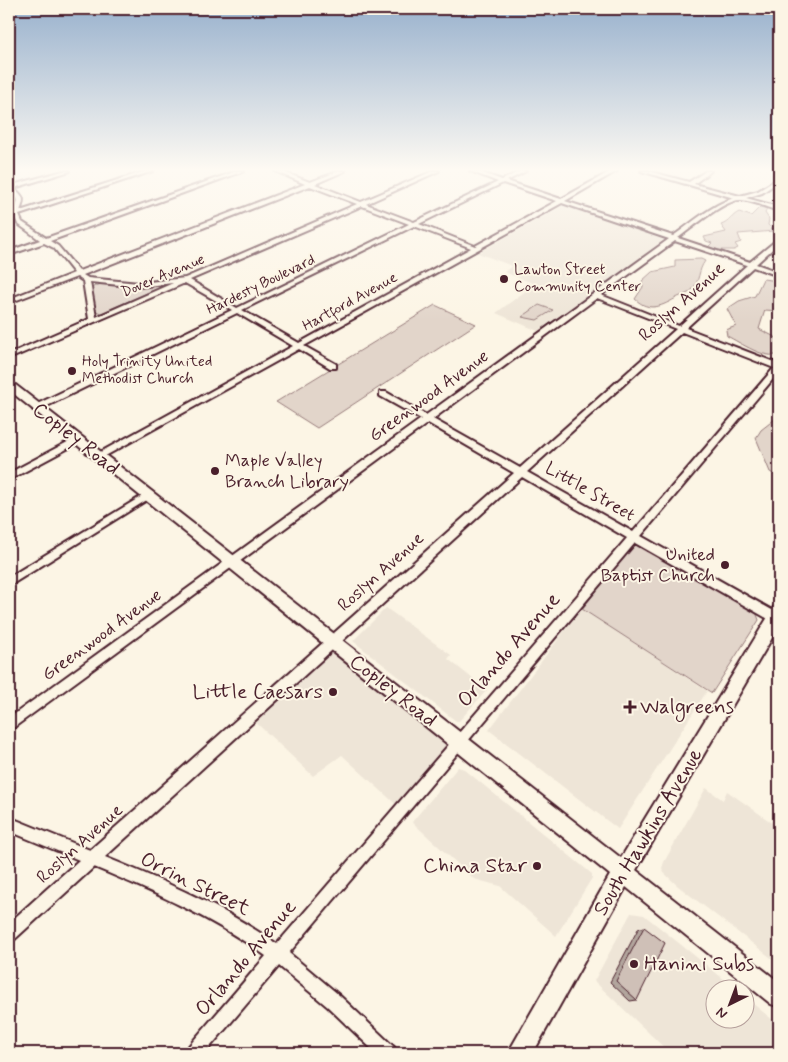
<svg xmlns="http://www.w3.org/2000/svg" width="788" height="1062" viewBox="0 0 788 1062" font-family="Mynerve,sans-serif">
	<rect width="100%" height="100%" fill="#fcf5e5"/>
	<filter id="ink" filterUnits="userSpaceOnUse"><feTurbulence type="fractalNoise" baseFrequency=".02" numOctaves="2"/><feDisplacementMap in="SourceGraphic" scale="10" xChannelSelector="R" yChannelSelector="G"/><feConvolveMatrix kernelMatrix="1 2 1 2 8 2 1 2 1" color-interpolation-filters="sRGB"/></filter>
	<g filter="url(#ink)">
		<path fill="#eee5d7" d="M566,204L664,240L538,331L496,313L535,284L504,272L512,266L478,253Z
			M386,608L451,655L448,659L487,690L459,721H456L353,641Z
			M582,608L707,691L618,829L489,730Z
			M332,643L458,742L401,809L342,755L313,776L249,716Z
			M458,767L464,769L592,874V878L556,936L500,886L474,879L412,822Z
			M706,788L723,800L727,791L778,827L779,964L678,886L664,873L662,868L664,862Z
			M631,913L644,915L736,989L716,990V1020H746V998L779,1025V1053H670L594,981Z"/>
		<path fill="#e2d5ca" stroke="#967a7a" d="M760,207L767,209L765,213L769,219L768,225L774,231L738,234L741,242L735,244L738,248L734,250H711L708,247L712,243L706,241L704,237L726,232L721,225C730,222 731,216 739,212L751,216Z
			M701,259L705,261C698,270 700,281 692,290C689,294 682,295 678,297C662,306 650,313 635,299L643,287L642,281L652,272L675,267V260Z
			M763,279L779,281V311L765,310L759,329L779,339V354C765,360 741,343 727,336L726,330L736,326L727,309L739,301L755,296Z
			M101,284L128,287L163,286L101,313L96,311L91,290L93,287Z
			M435,305L476,324L317,428L276,402Z
			M539,305L553,310L537,320L522,317Z
			M779,416V477L770,472L756,438L761,430Z
			M633,545L642,546L756,612L759,620L712,693L582,609Z"/>
		<g fill="none" stroke-linecap="round" stroke-linejoin="round">
			<g stroke="#4a1f2b" stroke-width="4">
				<path id="street" d="M63,171H70L14,188C24,197 25,198 20,211L146,171H153L19,215L22,222L46,238L237,171H244L50,241L58,246L79,271L305,184L275,171H281L310,182L339,171H345L315,184L361,202L433,171H439L366,204L414,222L498,182L470,171H477L502,180L520,171H526L507,181L561,199L611,171H617L565,201L673,236C692,223 711,205 734,198L641,171H648L689,182L706,171H711L694,184L740,196L758,191L779,178V181L762,193L746,198L779,207V211C767,208 754,201 741,200C725,199 692,228 678,238L750,262L779,238V243L756,264L779,272V276L753,267L686,328L779,364V372L641,536L779,614V625L635,543L289,953L339,995L394,1047L397,1053H376L328,1007L279,966L205,1053H185L188,1047L266,956C213,918 154,892 94,867L15,939L9,941V923L79,860L9,831V817L90,850L514,473L428,423L9,731V718L421,419L380,396V392H386L426,415L669,239L562,203L304,346L336,364V368H330L299,349L98,460L94,457L95,455L293,346L237,313L39,410H33V406L232,310L185,283L9,359V354L89,319L83,281L77,277L9,303V299L74,273L54,248L44,243L9,255V251L40,240L18,224L14,216L9,218V214L14,213C19,199 20,199 9,189V186ZM503,183L557,201L475,246L419,224ZM310,186L357,204L185,278L139,283L88,278L83,275ZM362,206L409,224L237,308L190,280ZM414,226L471,248L299,343L242,310ZM675,241L747,265L679,326L601,295ZM90,282L139,287L173,283L96,317ZM597,298L676,329L520,468L433,419ZM682,332L774,368L633,532L527,472ZM522,477L627,538L277,944C224,907 164,881 105,857Z
					M77,437L81,440L80,442L9,480V473Z
					M147,493L152,496L150,498L9,586V577Z"/>
			</g>
			<g stroke="#4a1f2b" stroke-width="4">
				<path id="secondary" d="M9,382L13,383L621,858L774,607L779,606V626L636,870L779,982V1007L771,1004L626,887L533,1053H508L610,875L9,390Z"/>
			</g>
			<use href="#street" fill="#fcf5e5" fill-rule="evenodd"/>
			<use href="#secondary" fill="#fcf5e5" fill-rule="evenodd"/>
		</g>
		<path fill="#b2a59d" stroke="#4a1f2b" d="M644,927L637,1000L630,1001L610,982L638,929Z"/>
		<path fill="#cfc0b7" stroke="#4a1f2b" d="M644,927L665,943L637,1000L616,981Z"/>
	</g>
	<linearGradient id="sky" x2="0" y2="1"><stop stop-color="#98b1cd"/><stop offset="0.53" stop-color="#fefaf3"/><stop offset="1" stop-color="#fefaf3" stop-opacity="0"/></linearGradient>
	<rect width="788" height="320" fill="url(#sky)"/>
	<g fill="#4a1f2b" stroke="#fcf5e5" stroke-width="2">
		<circle cx="504" cy="279" r="5"/>
		<circle cx="72" cy="371" r="5"/>
		<circle cx="215" cy="471" r="5"/>
		<circle cx="725" cy="565" r="5"/>
		<circle cx="333" cy="692" r="5"/>
		<path d="M627.5 699.5h5v5h5v5h-5v5h-5v-5h-5v-5h5z"/>
		<circle cx="537" cy="866" r="5"/>
		<circle cx="634" cy="964" r="5"/>
	</g>
	<g text-anchor="middle" dominant-baseline="central" stroke-width="4" stroke-linejoin="round" paint-order="stroke">
		<g font-size="15" fill="#4a1f2b" stroke="#fcf5e5" text-anchor="start">
			<text x="514" y="270">Lawton Street<tspan x="514" dy="17">Community Center</tspan></text>
			<text x="82" y="362">Holy Trinity United<tspan x="82" dy="17">Methodist Church</tspan></text>
		</g>
		<g font-size="15" fill="#4a1f2b" stroke="#fcf5e5">
			<text transform="translate(163 276) rotate(-23)">Dover Avenue</text>
			<text transform="translate(261 285) rotate(-26)">Hardesty Boulevard</text>
			<text transform="translate(350 302) rotate(-29)">Hartford Avenue</text>
		</g>
		<g font-size="18" fill="#4a1f2b" stroke="#fcf5e5">
			<text transform="translate(682 302) rotate(-42)">Roslyn Avenue</text>
			<text transform="translate(429 396) rotate(-36)">Greenwood Avenue</text>
			<text transform="translate(590 492) rotate(30)">Little Street</text>
			<text transform="translate(381 572) rotate(-42)">Roslyn Avenue</text>
			<text transform="translate(102 635) rotate(-36)">Greenwood Avenue</text>
			<text transform="translate(80 844) rotate(-42)">Roslyn Avenue</text>
		</g>
		<g font-size="18" fill="#4a1f2b" stroke="#fcf5e5" text-anchor="start">
			<text x="225" y="461">Maple Valley<tspan x="225" dy="21">Branch Library</tspan></text>
			<text x="715" y="555" text-anchor="end">United<tspan x="715" dy="21">Baptist Church</tspan></text>
		</g>
		<g font-size="21" fill="#4a1f2b" stroke="#fcf5e5">
			<text transform="translate(76 439) rotate(38)">Copley Road</text>
			<text transform="translate(509 650) rotate(-49)">Orlando Avenue</text>
			<text transform="translate(393 691) rotate(38)">Copley Road</text>
			<text transform="translate(648 832) rotate(-59)">South Hawkins Avenue</text>
			<text transform="translate(195 884) rotate(26)">Orrin Street</text>
			<text transform="translate(246 958) rotate(-50)">Orlando Avenue</text>
		</g>
		<g font-size="21" fill="#4a1f2b" stroke="#fcf5e5" text-anchor="end">
			<text x="323" y="692">Little Caesars</text>
			<text x="640" y="707" text-anchor="start">Walgreens</text>
			<text x="527" y="866">China Star</text>
			<text x="644" y="964" text-anchor="start">Hanini Subs</text>
		</g>
	</g>
	<rect width="788" height="1062" fill="none" stroke="#fcf5e5" stroke-width="30"/>
	<rect x="15" y="15" width="758" height="1032" fill="none" stroke="#4a1f2b" stroke-width="2" filter="url(#ink)"/>
	<g transform="translate(730 1004) rotate(222)"><circle r="24" fill="#fcf5e5" stroke="#b59f9b"/>
	<path d="M0-4L9 19L0 12L-9 19Z" fill="#4a1f2b"/>
	<text y="-8" font-size="14" font-weight="bold" text-anchor="middle" fill="#4a1f2b">N</text>
	</g>
</svg>
